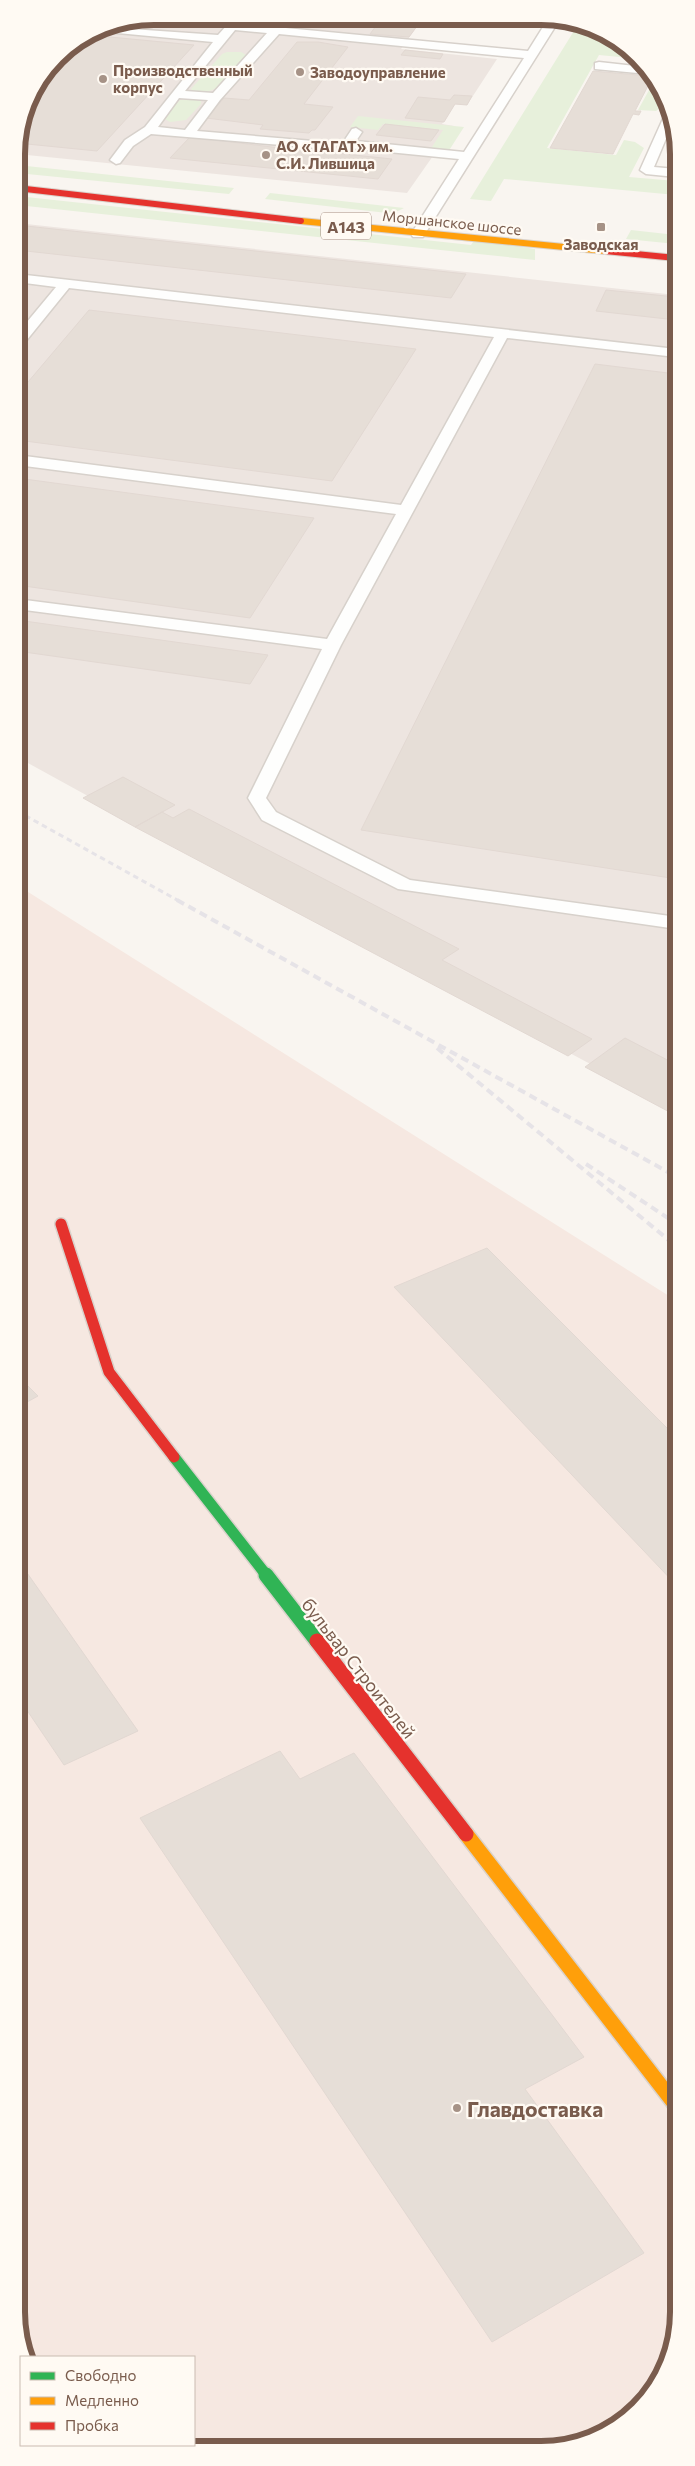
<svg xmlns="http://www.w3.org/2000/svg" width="695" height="2466" viewBox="0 0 695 2466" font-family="Commissioner,sans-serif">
	<rect width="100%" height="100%" fill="#f9f5f0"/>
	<path fill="#f6e8e1" d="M17,885L677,1301L678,2321L668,2364L644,2403L610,2431L568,2447H127L123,2445H194V2357H29L19,2339Z"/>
	<path fill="#ede5e0" d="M154,16L423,18L401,49L497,59L467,105L455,104L442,124L454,126L407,193L17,154L27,101L57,56L102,27Z
		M17,223L676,295L677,1110L137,823L17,757Z"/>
	<path fill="#e7f0db" d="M577,26H582L640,59L599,55L547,148L616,155L624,140L635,142L644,148L629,177L676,181V195L504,179L491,201L470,199Z
		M227,52H241L248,56C233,72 217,99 192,91L191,89L222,54Z
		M653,83L664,105L656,111L638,110Z
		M191,99L201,101V104L186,120L170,122L163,118L180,100Z
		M358,116L454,126L464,127L448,152L430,150L443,130L383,124L378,130L350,127Z
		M17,165L234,188L229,194L17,173Z
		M270,193L404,208L398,211L387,213L265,199Z
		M17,196L471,245L475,239L535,249V260L17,205Z
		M631,230L676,235V244L626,239Z"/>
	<path fill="#e6ded7" stroke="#e2d8d2" d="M382,18H423L409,37L370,34Z
		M89,35L194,45L97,151L17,143L27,101L57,56Z
		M297,42H318L348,47L304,104L333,107L315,130H312L309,133L260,129L263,125L206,118L224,98L249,100Z
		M405,50L443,54L440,59L401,55Z
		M593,71L649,76L651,80L635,111H641L639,115L633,114L613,154L550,148Z
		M454,95L472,96L467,105L455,104L444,122L405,118L418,97L450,100Z
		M385,124L439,130L431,141L376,135Z
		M190,137L280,148L282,145L299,147L297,149L392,159L378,179L170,158Z
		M17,225L466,274L451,298L17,250Z
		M606,290L676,297V320L596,311Z
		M89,310L416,349L332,481L17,440V395Z
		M595,364L676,374L677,879L361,830Z
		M17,478L314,518L250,618L17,585Z
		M17,620L268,655L250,684L17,651Z
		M123,777L175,805L135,827L83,798Z
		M189,809L459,949L442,960L592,1039L568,1056L135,827L162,812L173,818Z
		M625,1038L677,1065V1116L585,1067Z
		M487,1248L678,1439V1587L394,1287Z
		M18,1376L38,1396L18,1407Z
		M18,1560L138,1731L64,1765L18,1697Z
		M280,1751L300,1779L354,1753L584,2057L525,2089L644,2253L492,2342L140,1818Z"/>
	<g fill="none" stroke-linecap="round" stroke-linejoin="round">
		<g stroke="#d7d1cb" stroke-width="3">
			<path id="lane" d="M548,19H560L423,237H413L411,234L459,159L348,148L342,144L352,129L356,128L362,132L356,141L464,152L524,58L279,34L220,100L197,131L325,142L331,146L329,149L151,134L133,146L120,163L116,164L110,160L125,140L145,127L213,42L96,31L102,27L218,35L228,24L232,23L528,51ZM235,30L267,33L213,93L185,91ZM179,98L208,100L185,130L158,127Z
				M599,62L644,67L648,74L595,69V63Z
				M666,112H668L673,122L654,167L676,169V177L646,174L640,170Z
				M17,274L676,349V357L507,338L341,645L266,798L276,812L410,880L677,917V929L398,889L262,820L248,798L322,649L17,609V599L327,639L396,514L17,465V455L401,505L494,337L69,288L22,346L17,347V334L56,287L17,282Z"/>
		</g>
		<g stroke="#d9d2cb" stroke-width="14">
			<path id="fast-far1" d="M174,1457L267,1576"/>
		</g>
		<g stroke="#d9d2cb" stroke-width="18">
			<path id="fast" d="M266,1575L317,1641"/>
		</g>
		<g stroke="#d9d2cb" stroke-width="8">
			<path id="slow-far1" d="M301,221L605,251"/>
		</g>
		<g stroke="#d9d2cb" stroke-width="18">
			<path id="slow" d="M466,1834L678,2108"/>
		</g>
		<g stroke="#d9d2cb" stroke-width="8">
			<path id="jam-far2" d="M17,188L301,221
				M605,251L676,258"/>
		</g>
		<g stroke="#d9d2cb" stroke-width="14">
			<path id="jam-far1" d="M61,1224L109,1372L174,1457"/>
		</g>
		<g stroke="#d9d2cb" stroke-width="18">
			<path id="jam" d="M317,1641L466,1834"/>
		</g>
		<use href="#lane" fill="#fefefd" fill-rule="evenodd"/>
		<use href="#fast-far1" stroke="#30b455" stroke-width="11"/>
		<use href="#fast" stroke="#30b455" stroke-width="15"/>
		<use href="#slow-far1" stroke="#ff9f0a" stroke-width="6"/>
		<use href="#slow" stroke="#ff9f0a" stroke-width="15"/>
		<use href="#jam-far2" stroke="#e5322d" stroke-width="6"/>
		<use href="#jam-far1" stroke="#e5322d" stroke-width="11"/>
		<use href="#jam" stroke="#e5322d" stroke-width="15"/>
		<path stroke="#e6e3e7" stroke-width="3" stroke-dasharray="5.5 4" stroke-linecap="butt" d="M17,811L179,901"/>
		<path stroke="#e6e3e7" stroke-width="4" stroke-dasharray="8 5" stroke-linecap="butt" d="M177,900L677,1177
			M437,1048L677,1247
			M586,1164L677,1224"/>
	</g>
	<g fill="#a69286" stroke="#fffaf3" stroke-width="2">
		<circle cx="300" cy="72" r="5"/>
		<circle cx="103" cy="79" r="5"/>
		<circle cx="266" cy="155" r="5"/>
		<rect x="596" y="222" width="10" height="10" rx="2.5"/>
		<circle cx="457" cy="2108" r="5"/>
	</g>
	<g text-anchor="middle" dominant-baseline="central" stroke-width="4.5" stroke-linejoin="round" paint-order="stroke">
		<g font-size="15" font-weight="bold" fill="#7a5c4d" stroke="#fffaf3" text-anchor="start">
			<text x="113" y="70">Производственный<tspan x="113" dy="17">корпус</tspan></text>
			<text x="310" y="72">Заводоуправление</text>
			<text x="276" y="146">АО «ТАГАТ» им.<tspan x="276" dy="17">С.И. Лившица</tspan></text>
			<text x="601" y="244" text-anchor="middle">Заводская</text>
		</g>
		<g font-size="15" fill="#7a5c4d" stroke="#fffaf3">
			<text transform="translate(452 222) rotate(6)">Моршанское шоссе</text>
		</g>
		<rect fill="#fffaf3" stroke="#a28b7f" stroke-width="1" x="321" y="212.5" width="50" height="27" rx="4"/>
		<g font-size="16" font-weight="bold" fill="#7a5c4d">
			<text x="346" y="226">А143</text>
		</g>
		<g font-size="18" fill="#7a5c4d" stroke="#fffaf3">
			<text transform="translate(359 1668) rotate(52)">бульвар Строителей</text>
		</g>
		<g font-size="21" font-weight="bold" fill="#7a5c4d" stroke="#fffaf3" text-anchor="start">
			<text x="467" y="2108">Главдоставка</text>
		</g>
	</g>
	<path d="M0 0H695V2466H0ZM154 25H541A129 129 0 0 1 670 154V2312A129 129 0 0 1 541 2441H154A129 129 0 0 1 25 2312V154A129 129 0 0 1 154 25Z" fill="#fffaf3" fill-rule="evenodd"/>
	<path fill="none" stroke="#7a5c4d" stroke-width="6" d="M154 25H541A129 129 0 0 1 670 154V2312A129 129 0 0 1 541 2441H154A129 129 0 0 1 25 2312V154A129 129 0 0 1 154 25Z"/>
	<rect x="20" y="2356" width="175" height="90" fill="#fffaf3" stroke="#cabbb1"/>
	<rect x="30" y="2372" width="25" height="8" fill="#30b455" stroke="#cabbb1"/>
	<text x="65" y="2381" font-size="15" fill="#7a5c4d">Свободно</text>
	<rect x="30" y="2397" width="25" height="8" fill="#ff9f0a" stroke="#cabbb1"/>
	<text x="65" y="2406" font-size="15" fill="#7a5c4d">Медленно</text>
	<rect x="30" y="2422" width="25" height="8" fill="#e5322d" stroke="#cabbb1"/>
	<text x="65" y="2431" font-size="15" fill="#7a5c4d">Пробка</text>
</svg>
